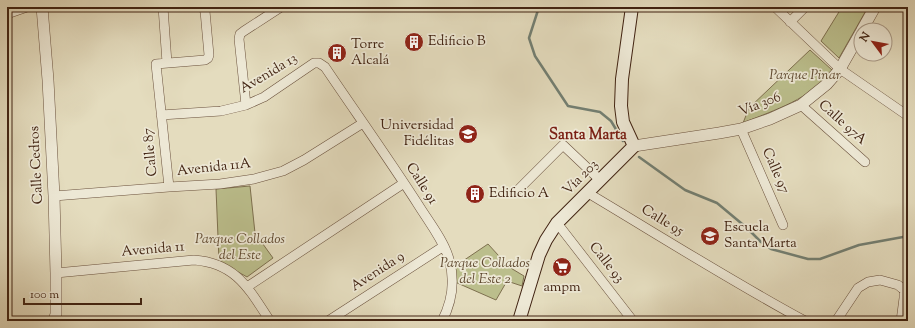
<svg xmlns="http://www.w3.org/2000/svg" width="915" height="328" viewBox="0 0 915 328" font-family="'Sorts Mill Goudy',serif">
	<rect width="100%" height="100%" fill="#e4dcbe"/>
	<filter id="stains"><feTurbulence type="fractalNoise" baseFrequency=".005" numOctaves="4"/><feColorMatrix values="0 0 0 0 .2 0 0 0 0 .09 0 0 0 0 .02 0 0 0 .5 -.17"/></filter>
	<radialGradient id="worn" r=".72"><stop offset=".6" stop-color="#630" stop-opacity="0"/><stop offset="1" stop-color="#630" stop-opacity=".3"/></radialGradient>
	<path fill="#bbbe8c" stroke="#7e704f" d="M842,7H868L839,58L821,41Z
		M810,50L832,70C812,99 774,110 743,123L749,108Z
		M250,186L255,233L273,258L247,277L219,261L216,189Z
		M488,244L509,267L524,276L522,286L507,281L496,300L455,282L454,267Z"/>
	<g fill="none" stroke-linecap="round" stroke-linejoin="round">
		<path stroke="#737f72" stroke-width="2.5" d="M539,7L529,38L535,56L568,106L600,112L611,121L623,141
			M639,157L685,190L717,203L747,228L761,242L771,249L808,259H820L859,245L903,237H908"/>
		<g stroke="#6a513d" stroke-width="10">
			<path id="minor" d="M163,7L167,63
				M775,7L840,69L908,116
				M7,14L27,7
				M790,22L805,7
				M246,105L239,39L240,34L244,31L281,7
				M801,105L865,162
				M161,115L221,111L246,105L264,97L314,63H319L325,67C356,113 389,159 419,206C429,222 444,241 449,259C455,280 452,302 442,321
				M741,129L783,225
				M169,187L156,64L205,60L208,58L209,55L205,11L202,7
				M519,189L563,145L600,180
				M588,193C660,236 731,281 805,321
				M54,196L169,187L220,184L254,179L283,171L304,160L363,123
				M557,223L633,321
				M56,273L194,260C236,263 249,289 270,321
				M247,287L404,183
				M328,321L444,246
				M836,321L858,288L868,282L880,280L898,285L904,290V298L901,321"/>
		</g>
		<g stroke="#6a513d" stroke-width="12">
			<path id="tertiary" d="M42,7L48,80L54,196L56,273V314L54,321
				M862,30L875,7
				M634,146L719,133L741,129L770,119L801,105L827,84L840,69L861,32"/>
		</g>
		<g stroke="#412312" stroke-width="14">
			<path id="secondary" d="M519,321L539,255L546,240L557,223L634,146L623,122L621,106L622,79L632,7"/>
		</g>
		<use href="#minor" stroke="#ede8d5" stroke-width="9"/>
		<use href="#tertiary" stroke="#ede8d5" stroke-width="11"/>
		<use href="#secondary" stroke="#ede8d5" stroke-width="12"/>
	</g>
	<defs>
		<g id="building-disc" transform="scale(1)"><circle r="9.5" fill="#8f2418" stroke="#ede8d5"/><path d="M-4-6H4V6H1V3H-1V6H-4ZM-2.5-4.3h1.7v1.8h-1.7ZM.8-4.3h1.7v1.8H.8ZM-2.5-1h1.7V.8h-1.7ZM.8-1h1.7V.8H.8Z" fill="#fff"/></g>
		<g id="university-disc" transform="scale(1)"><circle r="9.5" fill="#8f2418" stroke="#ede8d5"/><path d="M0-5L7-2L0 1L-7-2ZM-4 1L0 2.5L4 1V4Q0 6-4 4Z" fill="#fff"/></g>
		<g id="school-disc" transform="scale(1)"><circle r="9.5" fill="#8f2418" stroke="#ede8d5"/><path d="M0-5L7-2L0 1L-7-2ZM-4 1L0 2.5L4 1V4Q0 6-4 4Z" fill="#fff"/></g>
		<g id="supermarket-disc" transform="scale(1)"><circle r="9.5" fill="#8f2418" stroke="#ede8d5"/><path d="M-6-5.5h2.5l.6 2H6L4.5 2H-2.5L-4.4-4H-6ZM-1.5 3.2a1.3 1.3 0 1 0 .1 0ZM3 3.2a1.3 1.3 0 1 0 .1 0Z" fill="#fff"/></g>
	</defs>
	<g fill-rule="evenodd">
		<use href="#building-disc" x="414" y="42"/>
		<use href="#building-disc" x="337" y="53"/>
		<use href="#university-disc" x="468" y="134"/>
		<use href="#building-disc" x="475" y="194"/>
		<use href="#school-disc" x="710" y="236"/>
		<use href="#supermarket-disc" x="562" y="267"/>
	</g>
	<g text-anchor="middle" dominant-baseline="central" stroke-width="3.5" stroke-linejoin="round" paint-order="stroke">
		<g font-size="14" fill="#412312" stroke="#ede8d5" text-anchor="start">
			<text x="428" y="42">Edificio B</text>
			<text x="351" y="45">Torre<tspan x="351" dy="16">Alcalá</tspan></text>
			<text x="454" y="126" text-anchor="end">Universidad<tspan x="454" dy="16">Fidélitas</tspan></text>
			<text x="489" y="194">Edificio A</text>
			<text x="724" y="228">Escuela<tspan x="724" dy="16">Santa Marta</tspan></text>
			<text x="562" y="288" text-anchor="middle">ampm</text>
		</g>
		<g font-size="14" fill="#412312" stroke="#ede8d5">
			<text transform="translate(269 74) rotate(-31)">Avenida 13</text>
			<text transform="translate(760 105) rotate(-21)">Vía 306</text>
			<text transform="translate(842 123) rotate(42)">Calle 97A</text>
			<text transform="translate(151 152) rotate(-96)">Calle 87</text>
			<text transform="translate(37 165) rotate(-93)">Calle Cedros</text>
			<text transform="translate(214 168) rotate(-6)">Avenida 11A</text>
			<text transform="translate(775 171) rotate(66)">Calle 97</text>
			<text transform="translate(581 178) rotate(-45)">Vía 203</text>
			<text transform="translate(421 184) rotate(57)">Calle 91</text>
			<text transform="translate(662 221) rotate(31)">Calle 95</text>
			<text transform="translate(153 250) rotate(-5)">Avenida 11</text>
			<text transform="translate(606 263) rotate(52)">Calle 93</text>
			<text transform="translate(378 272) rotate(-33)">Avenida 9</text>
		</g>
		<g font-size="14" font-style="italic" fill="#604a30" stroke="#ede8d5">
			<text x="805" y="76">Parque Pinar</text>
			<text x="240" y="240">Parque Collados<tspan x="240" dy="16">del Este</tspan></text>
			<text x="485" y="264">Parque Collados<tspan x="485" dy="16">del Este 2</tspan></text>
		</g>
		<g font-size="15" font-weight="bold" fill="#7a1f14" stroke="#ede8d5">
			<text x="588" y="135">Santa Marta</text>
		</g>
	</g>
	<rect width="915" height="328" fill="none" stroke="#e4dcbe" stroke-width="24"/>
	<rect x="8" y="8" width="899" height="312" fill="none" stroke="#412312" stroke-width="2"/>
	<rect x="12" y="12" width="891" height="304" fill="none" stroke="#412312"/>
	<g transform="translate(873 42) rotate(302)"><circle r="19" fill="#ede8d5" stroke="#a89987"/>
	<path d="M0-3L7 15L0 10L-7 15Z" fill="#8f2418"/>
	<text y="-6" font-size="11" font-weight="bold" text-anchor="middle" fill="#412312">N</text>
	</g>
	<path d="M24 298v6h117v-6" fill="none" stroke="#412312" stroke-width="2"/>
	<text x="30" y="298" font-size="12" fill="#412312" stroke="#ede8d5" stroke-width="3" paint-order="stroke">100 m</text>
	<rect width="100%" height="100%" filter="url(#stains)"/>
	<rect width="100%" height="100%" fill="url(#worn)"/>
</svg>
